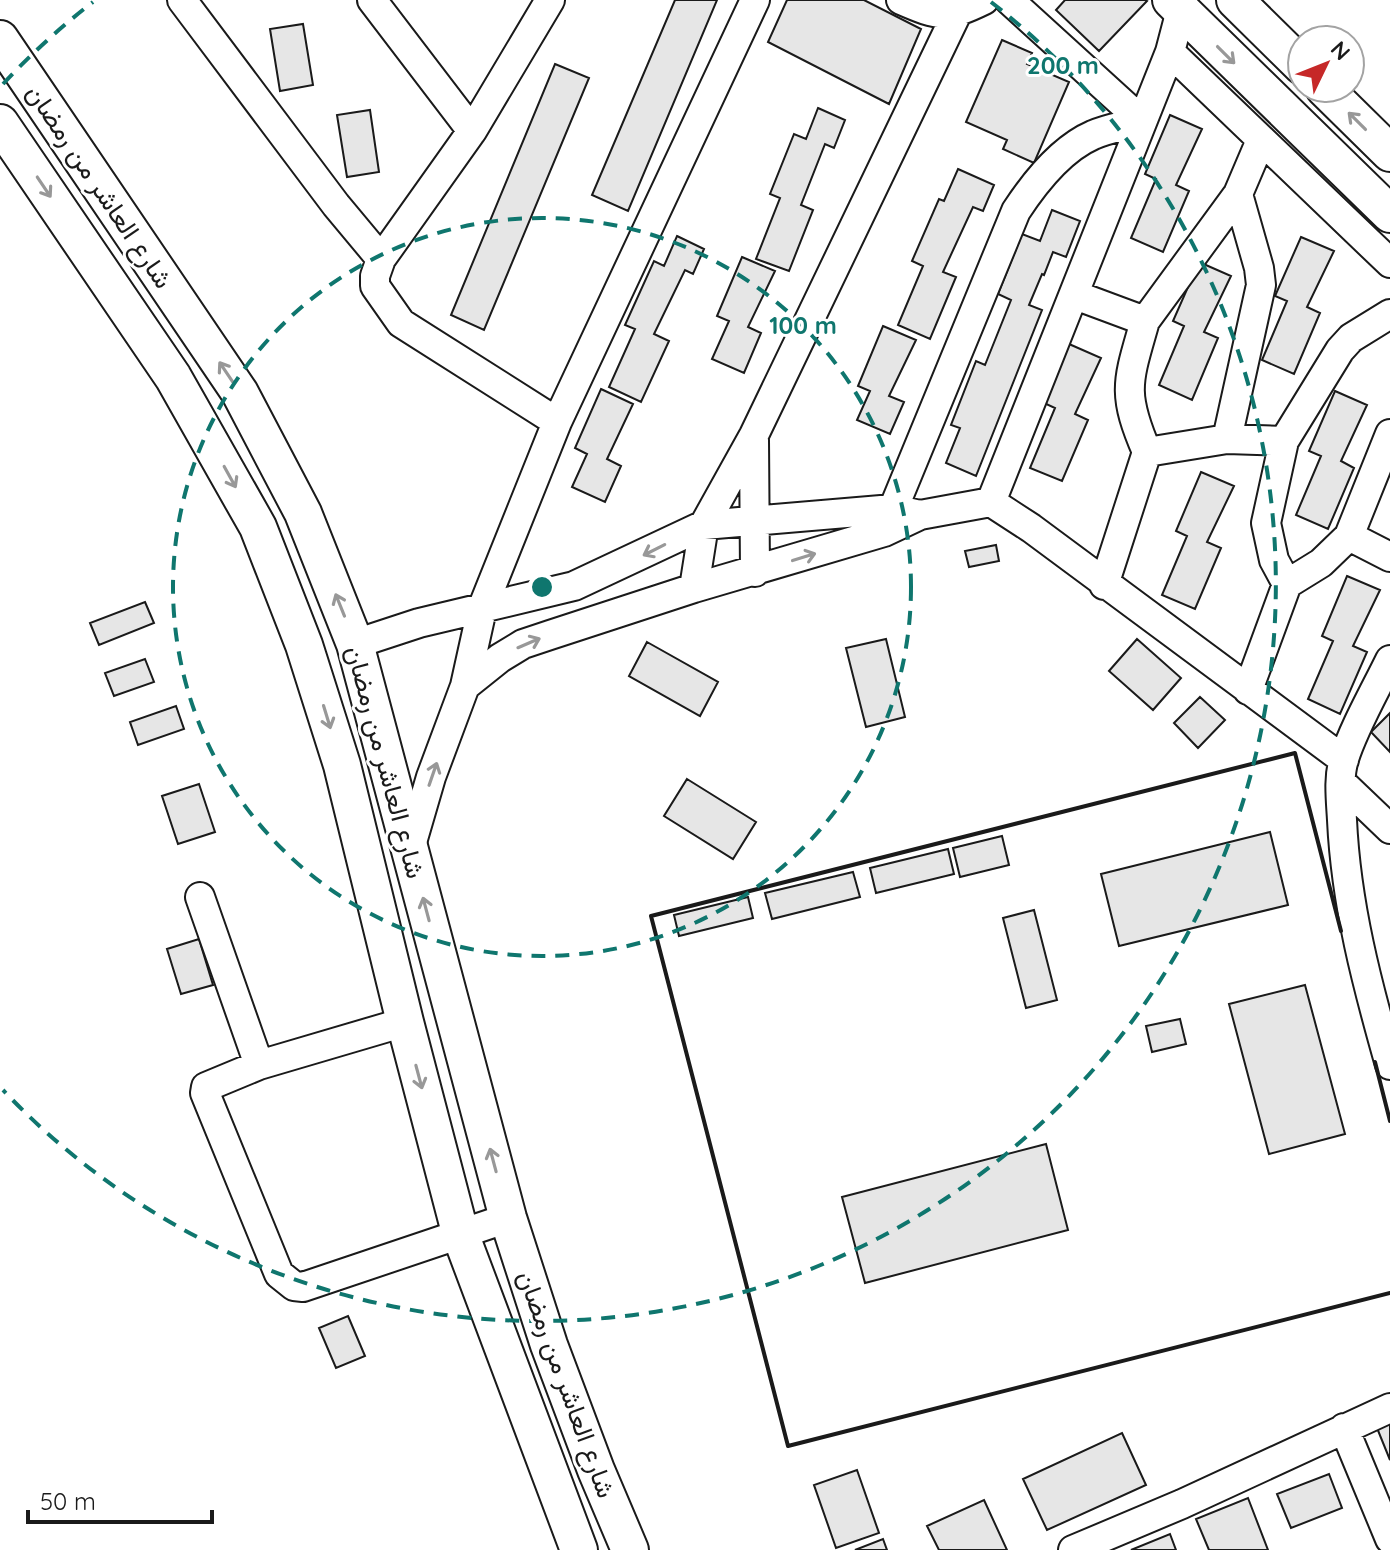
<svg xmlns="http://www.w3.org/2000/svg" width="1390" height="1550" viewBox="0 0 1390 1550" font-family="Quicksand,Vazirmatn,sans-serif">
	<rect width="100%" height="100%" fill="#fff"/>
	<path fill="#e6e6e6" stroke="#1a1a1a" stroke-width="2" d="M675,0H717L628,211L592,195Z
		M787,0H864L921,29L889,104L768,42Z
		M1065,0H1145L1147,1L1099,51L1056,10Z
		M303,24L313,85L280,91L270,29Z
		M1002,40L1032,53L1027,64L1069,82L1034,163L1003,149L1007,140L966,122Z
		M555,64L589,78L484,330L451,315Z
		M818,108L845,120L834,148L825,144L801,205L813,210L789,271L756,259L780,198L770,194L794,134L806,139Z
		M370,110L379,172L347,177L337,115Z
		M1170,115L1202,129L1176,185L1189,191L1163,252L1131,238L1156,179L1145,174Z
		M958,169L994,185L983,211L973,207L943,272L956,277L930,339L898,325L923,266L912,261L939,199L944,201Z
		M1052,210L1080,221L1066,257L1053,252L1044,275L1042,274L1029,305L1042,310L976,476L946,463L960,428L951,425L976,361L985,365L1011,300L998,294L1022,234L1040,241Z
		M677,236L704,249L693,274L685,270L654,334L669,341L641,402L609,387L635,329L625,325L654,261L664,266Z
		M1301,237L1334,251L1307,307L1320,313L1294,374L1262,360L1287,301L1275,296Z
		M742,257L775,271L748,327L761,333L744,373L712,359L729,321L717,316Z
		M1199,262L1231,276L1204,332L1218,338L1192,400L1159,385L1184,326L1173,321Z
		M883,326L916,340L889,396L904,402L890,434L857,420L870,391L858,386Z
		M1069,344L1101,358L1075,414L1088,420L1062,481L1030,468L1055,408L1044,403Z
		M601,389L633,404L607,459L621,466L605,502L572,487L587,454L575,448Z
		M1335,391L1367,405L1341,461L1354,468L1328,529L1296,515L1321,456L1309,451Z
		M1201,472L1234,486L1207,542L1221,548L1195,609L1162,595L1187,536L1176,531Z
		M996,545L999,561L969,567L965,551Z
		M1347,576L1380,590L1353,646L1367,652L1340,714L1308,699L1333,641L1322,636Z
		M145,602L154,623L99,645L90,623Z
		M886,639L905,717L866,727L846,648Z
		M1137,639L1181,678L1153,710L1109,671Z
		M647,642L718,682L700,716L629,676Z
		M145,659L154,682L114,696L105,673Z
		M1200,697L1225,720L1198,748L1174,723Z
		M176,706L184,729L138,745L130,722Z
		M1390,713V752L1371,732Z
		M687,779L756,822L733,859L664,816Z
		M199,784L215,832L178,844L162,796Z
		M1270,832L1288,905L1119,946L1101,874Z
		M1002,836L1009,865L960,877L953,848Z
		M948,849L954,874L876,893L870,868Z
		M853,872L860,897L772,919L765,893Z
		M748,897L753,918L679,936L674,915Z
		M1034,910L1057,1000L1026,1008L1003,918Z
		M199,939L213,985L181,994L167,949Z
		M1305,985L1345,1134L1269,1154L1229,1004Z
		M1180,1019L1186,1044L1152,1052L1146,1026Z
		M1046,1144L1068,1230L865,1283L842,1197Z
		M348,1316L365,1356L336,1368L319,1328Z
		M1390,1423V1460L1377,1428Z
		M1122,1433L1146,1485L1047,1530L1023,1479Z
		M857,1470L879,1533L836,1548L814,1485Z
		M1329,1474L1342,1508L1291,1528L1277,1494Z
		M1248,1498L1268,1550H1209L1196,1519Z
		M984,1500L1007,1550H939L927,1526Z
		M1170,1534L1176,1550H1131Z
		M883,1539L887,1550H855Z"/>
	<g fill="none" stroke-linecap="round" stroke-linejoin="round">
		<g stroke="#1a1a1a" stroke-width="32">
			<path id="minor" d="M182,0L336,205L381,259
				M372,0L472,131L381,259L375,276V286L401,323L557,422
				M901,0C940,17 947,18 984,0
				M1009,0L1142,121
				M1170,52L1390,263
				M472,131L550,0
				M1075,295L1145,321C1128,381 1121,392 1147,452
				M1145,321L1238,194
				M1227,439L1284,441L1266,523L1274,560L1287,584L1248,690
				M754,440L755,572
				M1284,441L1340,350L1351,338L1390,314
				M991,502L1170,52L1181,10
				M887,524L1016,211C1035,182 1061,149 1093,135C1108,128 1126,126 1142,121
				M1349,536L1390,557
				M1287,584L1321,563L1349,536L1390,434
				M1104,585L1147,452L1227,439L1261,285L1259,268L1238,194L1261,140
				M694,588L704,525L754,435L957,13
				M355,644L419,623L574,586L704,525L893,509L920,515
				M1390,660C1376,689 1353,729 1344,759C1338,778 1341,801 1342,820C1346,905 1367,984 1390,1065
				M465,686L500,658L523,644L550,635L694,588L884,532L920,515L991,502L1031,528L1344,760
				M1341,782L1390,829
				M410,849L431,777L465,686L482,609L557,422L755,0
				M200,897L259,1065
				M405,1022L259,1065L206,1087L205,1093L279,1274L294,1286L303,1287L508,1218
				M1344,1428L1390,1539
				M1073,1550L1182,1504L1390,1408"/>
		</g>
		<g stroke="#1a1a1a" stroke-width="40">
			<path id="major" d="M1171,0L1390,214
				M1235,0L1302,66
				M0,39L240,393L303,513L355,644L508,1218L549,1345L596,1470L630,1550
				M1324,88L1390,153
				M0,123L173,377L258,527L304,645L342,765L405,1022L461,1236L579,1550"/>
		</g>
		<use href="#minor" stroke="#fff" stroke-width="28"/>
		<use href="#major" stroke="#fff" stroke-width="36"/>
		<path stroke="#1a1a1a" stroke-width="4" d="M1341,931L1295,753L651,916L788,1446L1390,1293
			M1375,1062L1390,1121"/>
	</g>
	<defs><path id="oneway-shaft" d="M-6 0H5M1.5-3L5.5 0L1.5 3" fill="none" stroke-width="1.6" stroke-linecap="round" stroke-linejoin="round" transform="scale(2)"/></defs>
	<g stroke="#989898">
		<use href="#oneway-shaft" transform="translate(1226 55) rotate(45)"/>
		<use href="#oneway-shaft" transform="translate(1357 121) rotate(-135)"/>
		<use href="#oneway-shaft" transform="translate(44 187) rotate(56)"/>
		<use href="#oneway-shaft" transform="translate(226 372) rotate(-124)"/>
		<use href="#oneway-shaft" transform="translate(230 477) rotate(61)"/>
		<use href="#oneway-shaft" transform="translate(654 550) rotate(153)"/>
		<use href="#oneway-shaft" transform="translate(804 557) rotate(-17)"/>
		<use href="#oneway-shaft" transform="translate(340 605) rotate(-112)"/>
		<use href="#oneway-shaft" transform="translate(529 643) rotate(-23)"/>
		<use href="#oneway-shaft" transform="translate(327 717) rotate(73)"/>
		<use href="#oneway-shaft" transform="translate(433 774) rotate(-71)"/>
		<use href="#oneway-shaft" transform="translate(426 909) rotate(-105)"/>
		<use href="#oneway-shaft" transform="translate(419 1077) rotate(75)"/>
		<use href="#oneway-shaft" transform="translate(493 1160) rotate(-105)"/>
	</g>
	<g fill="none" stroke="#0f766e" stroke-width="4" stroke-dasharray="14 10">
		<circle cx="542" cy="587" r="369"/>
		<path d="M3 84A737 737 0 0 1 93 2M991 2A737 737 0 1 1 3 1090"/>
	</g>
	<g text-anchor="middle" dominant-baseline="central" stroke-width="6" stroke-linejoin="round" paint-order="stroke">
		<g font-size="26" fill="#1a1a1a" stroke="#fff">
			<text transform="translate(100 186) rotate(56)">شارع العاشر من رمضان</text>
			<text transform="translate(386 762) rotate(75)">شارع العاشر من رمضان</text>
			<text transform="translate(567 1384) rotate(70)">شارع العاشر من رمضان</text>
		</g>
	</g>
	<circle cx="542" cy="587" r="12" fill="#0f766e" stroke="#fff" stroke-width="4"/>
	<g font-size="24" text-anchor="middle" font-weight="bold" fill="#0f766e" stroke="#fff" stroke-width="6" stroke-linejoin="round" paint-order="stroke">
		<text x="1063" y="74">200 m</text>
		<text x="803" y="334">100 m</text>
	</g>
	<g transform="translate(1326 64) rotate(47)"><circle r="38" fill="#ffffff" stroke="#a3a3a3" stroke-width="2"/>
	<path d="M0-6L14 30L0 20L-14 30Z" fill="#c62828"/>
	<text y="-12" font-size="22" font-weight="bold" text-anchor="middle" fill="#1a1a1a">N</text>
	</g>
	<path d="M28 1510v12h184v-12" fill="none" stroke="#1a1a1a" stroke-width="4"/>
	<text x="40" y="1510" font-size="24" fill="#1a1a1a" stroke="#ffffff" stroke-width="6" paint-order="stroke">50 m</text>
</svg>
